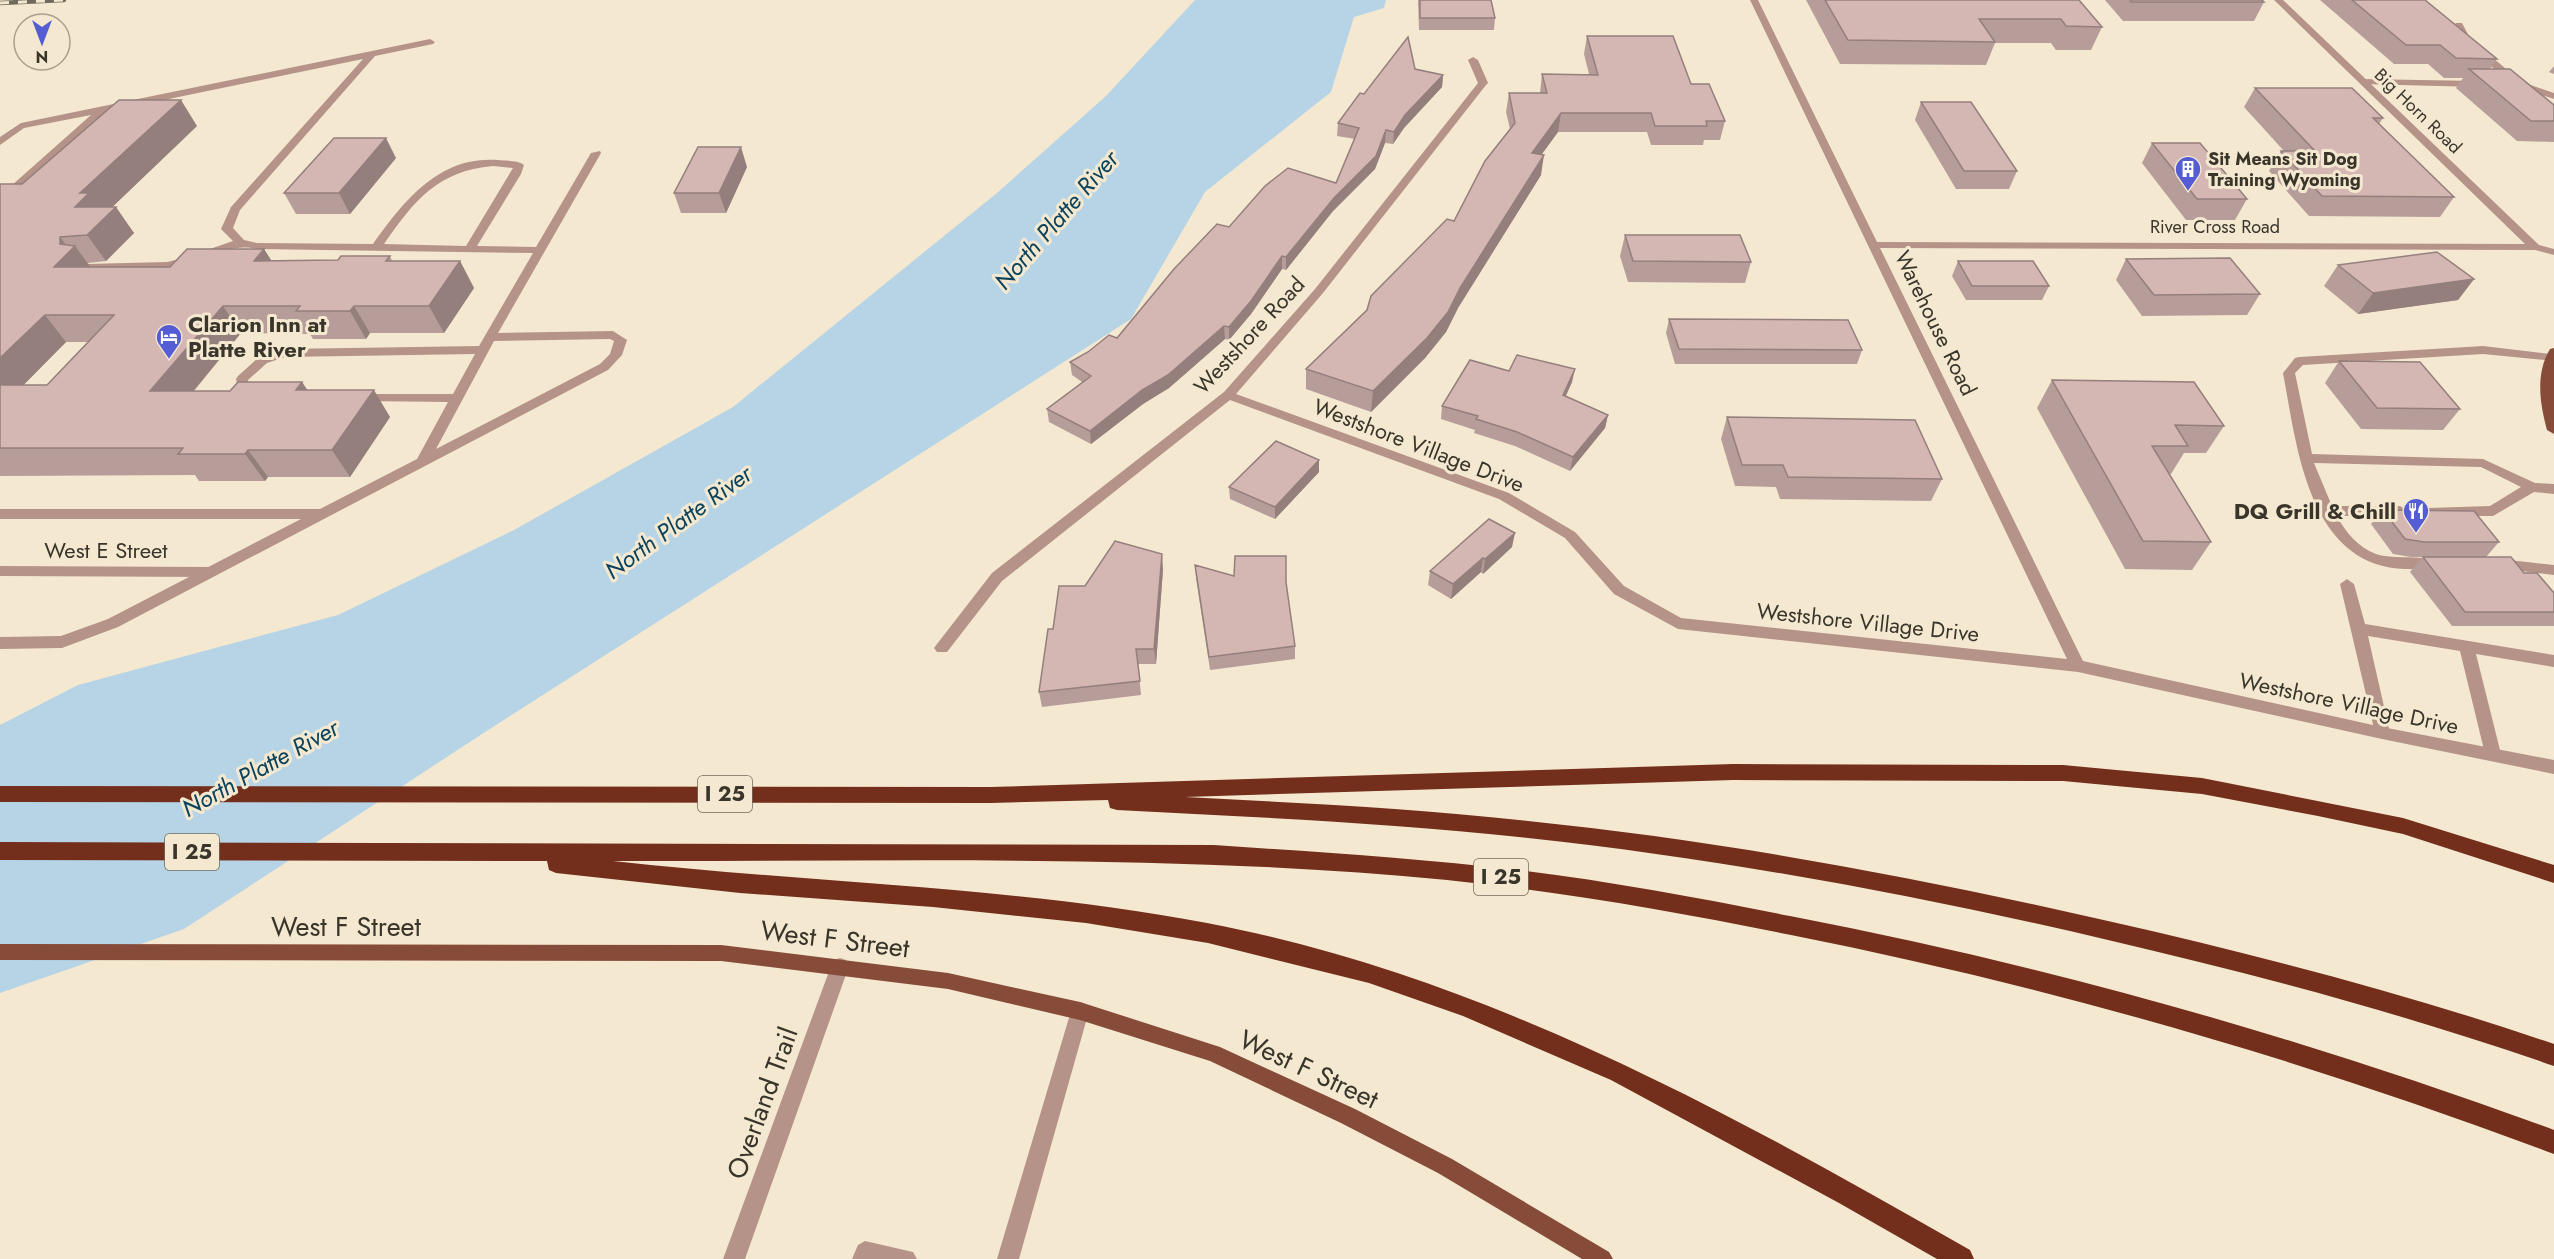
<svg xmlns="http://www.w3.org/2000/svg" width="2554" height="1259" viewBox="0 0 2554 1259" font-family="Jost,sans-serif">
	<rect width="100%" height="100%" fill="#f4e9d0"/>
	<path fill="#b6d4e6" d="M1195,0H1386L1384,8L1354,17L1331,92L1205,192L1131,319L482,734L184,929L0,993V725L78,685L338,615L514,530L733,407L997,193L1106,96Z"/>
	<g fill="none" stroke-linecap="round" stroke-linejoin="round">
		<path fill="#b69389" fill-rule="evenodd" d="M2456,23H2462L2471,40L2522,82L2554,93V99L2514,86L2464,43L2454,25Z
			M430,39L435,42L433,44L375,56L240,210L233,228L244,240L257,243L373,244C403,202 439,155 498,160C506,161 518,160 524,165L521,174L477,246L536,247L591,153L600,151L601,153L498,333L613,331L627,340L622,355L608,370L118,627L62,648L0,649V637L61,636L108,619L301,519H0V509H320L417,459L448,402L358,401L352,397L353,394H453L475,354L285,357L267,363L248,380L250,390L259,395L253,399L240,396L236,379L238,376L259,357L284,349L479,346L533,253L257,249C231,243 214,257 190,264C169,270 103,274 82,269V265L86,264L167,262L184,258L233,241L221,229L231,207L363,59L106,112L15,191L11,190V186L91,115L24,128L0,145V137L21,123ZM493,166L513,168L466,246L384,244C414,201 437,171 493,166ZM610,339L614,341L610,354L600,364L436,449L494,341Z
			M2363,79L2478,81L2483,84L2478,87L2360,84V80Z
			M2483,346L2551,354L2554,355V361L2483,354L2303,365L2295,373L2312,454L2483,459L2535,483L2554,484V494L2534,492L2493,516H2433L2426,511L2428,508L2490,506L2521,487L2481,467L2314,463L2332,506H2400L2407,511L2400,516H2337C2345,532 2359,548 2376,554C2391,560 2438,554 2444,564C2438,573 2415,569 2405,569C2308,566 2297,447 2283,373L2295,358L2299,357Z
			M2500,559L2554,565V575L2495,568L2493,564Z
			M2347,579L2354,584L2365,624L2554,655V667L2476,654L2501,754L2499,759L2493,761L2487,759L2485,754L2460,651L2368,636L2390,733L2388,737H2376L2340,584Z
			M1080,1002L1087,1005L1089,1011L1019,1259H997L1071,1011L1073,1005Z
			M865,1241L913,1252L917,1259H852L858,1245Z"/>
		<path fill="#b69389" fill-rule="evenodd" d="M1750,0H1758L1877,242L2525,244L2274,0H2283L2539,245L2554,249V255L2535,250L1880,248L2083,661L2382,727L2554,760V774L2382,739L2078,672L1678,629L1614,594L1565,538L1499,499L1230,400L1002,581L947,652H937L934,648L937,644L992,573L1224,392L1315,289L1478,83L1468,60L1473,57L1478,60L1488,83L1486,85L1323,293L1236,394L1509,493L1575,532L1624,586L1681,618L2067,659Z
			M0,566L212,567L219,572L212,577L0,576Z
			M840,958L846,960L849,966L745,1259H723L831,966L834,960Z"/>
		<path fill="#864b39" fill-rule="evenodd" d="M2554,348V434L2547,430C2540,404 2535,374 2550,349Z
			M0,944L721,945L948,973L1080,1002L1220,1047L1355,1109L1452,1159L1609,1252L1613,1259H1582L1438,1173L1341,1123L1210,1061L1080,1020L948,989L721,961L0,960Z"/>
		<path fill="#732f1c" fill-rule="evenodd" d="M1733,764L2063,765L2202,778L2403,818L2554,865V883L2403,834L2318,816L2202,794L2063,781L1733,780L1185,797C1300,803 1414,808 1528,821C1723,841 1917,877 2108,921C2258,955 2408,994 2554,1044V1066C2408,1015 2258,975 2108,940C1917,895 1723,859 1528,838C1392,823 1254,817 1117,810L1110,808L1108,800L990,803L0,802V786L990,787Z
			M0,842L1214,845C1315,852 1416,858 1517,870C1608,881 1699,898 1790,916C2051,966 2304,1038 2554,1130V1154C2305,1060 2052,987 1791,935C1677,912 1563,892 1447,880C1170,853 891,862 613,861C810,883 1011,886 1207,923C1484,976 1727,1111 1970,1250L1974,1259H1937L1839,1203L1611,1080L1463,1016L1369,983L1208,943L1086,923L933,907L740,893L556,873L549,870L547,861L0,860Z"/>
		<g stroke="#706a5c" stroke-width="4.5">
			<path id="rail" d="M0,3L64,0"/>
		</g>
		<use href="#rail" stroke="#f4e9d0" stroke-width="3" stroke-dasharray="9" stroke-linecap="butt"/>
	</g>
	<path fill="#b69d9a" fill-rule="evenodd" d="M1418,0H1491L1495,18L1494,30H1419Z
		M1806,0H2079L2102,27L2091,50H2056L2051,43H1995L1986,65L1840,64Z
		M2105,0H2262L2264,2L2254,21H2123Z
		M2320,0H2425L2497,59L2490,69L2554,105V142L2517,141L2456,88L2463,78H2444L2428,64H2394Z
		M1587,36L1691,84L1725,121L1720,140H1704L1703,145H1651L1647,132H1558L1541,155V175L1458,308L1446,332L1425,358L1371,412L1306,389V369L1367,310L1454,221L1510,129L1506,112L1509,93H1540L1542,74H1589L1584,54Z
		M2554,66V74L2549,72Z
		M1415,69L1443,75L1442,87L1404,128L1393,144L1385,143L1375,169L1333,211L1286,270L1282,269L1251,314L1229,340L1225,339L1169,388L1143,404L1091,444L1049,422L1047,409L1082,382L1072,375L1070,362L1117,338L1229,227L1336,183L1355,139L1337,136L1338,123L1364,94Z
		M2255,88L2383,118L2379,124L2454,197L2440,217L2309,216L2269,171L2281,151H2284L2244,107Z
		M1921,102L2017,171L2009,189H1956L1915,120Z
		M197,126L112,207L134,233L106,261L88,263L90,267H170L264,249L271,260H338L390,256L392,261H460L474,288L444,333H370L366,339H313L310,334L241,333L194,391H230L302,382L307,390L390,417L350,477H268L265,481H199L195,475L0,476V184H22ZM66,342H88L47,385H23Z
		M2152,143L2247,199L2235,220H2186L2142,163Z
		M396,158L350,214H296L284,193Z
		M747,167L726,213H681L674,193Z
		M1625,235L1751,262L1745,283L1628,282L1620,256Z
		M2126,259L2260,294L2247,315L2142,316L2116,280Z
		M1958,261L2049,286L2042,300H1966L1952,276Z
		M2338,265L2474,279L2458,300L2358,314L2324,286Z
		M1669,319L1862,350L1857,364H1675L1666,333Z
		M2339,361L2460,409L2443,430L2361,429L2325,383Z
		M1509,371L1572,382L1566,396L1608,415L1605,428L1570,471L1515,446L1474,433L1475,430L1441,419L1442,406Z
		M2052,380L2224,426L2206,453H2184L2171,474H2169L2211,542L2192,570L2125,569L2037,408Z
		M1727,417L1942,479L1931,501L1780,499L1776,487L1735,486L1721,439Z
		M1319,460V472L1275,519L1230,499L1229,487Z
		M2383,510L2499,542L2486,557H2411L2393,554L2371,524Z
		M1512,547L1483,574L1481,572L1451,599L1428,585L1430,571Z
		M2423,557L2554,593V626H2452L2410,572Z
		M1195,565L1234,576L1286,582L1295,646V659L1210,670L1196,578Z
		M1163,569L1156,664H1138L1141,695L1042,707L1039,692L1053,629L1085,586Z"/>
	<path fill="#947f7d" d="M1443,75L1442,87L1404,128L1393,144L1394,132L1405,115Z
		M181,100L197,126L104,215L116,207L134,233L106,261L87,235L75,207L80,193Z
		M1561,113L1558,132L1529,172L1532,153Z
		M1386,130L1385,143L1375,169L1333,211L1286,270V257Z
		M386,138L396,158L350,214L339,193Z
		M741,147L747,167L726,213L719,193Z
		M1544,155L1541,175L1458,308L1446,332L1425,358L1371,412L1373,391L1460,288Z
		M60,237L71,251L75,246L95,273L54,267L60,244Z
		M264,249L281,276L254,261Z
		M1282,256V269L1251,314L1229,340V327Z
		M460,261L474,288L444,333L429,306Z
		M2474,279L2458,300L2358,314L2373,293Z
		M223,306L241,333L171,418L150,391Z
		M354,306L370,333L366,339L350,311Z
		M45,315L66,342L0,409V358Z
		M1224,326L1225,339L1169,388L1143,404L1091,444L1090,431Z
		M1575,369L1572,382L1560,408L1563,395Z
		M302,382L320,409L296,390Z
		M374,390L390,417L350,477L332,450Z
		M1608,415L1605,428L1570,471L1573,457Z
		M248,450L268,477L265,481L245,454Z
		M1319,460V472L1275,519V507Z
		M1515,533L1512,547L1483,574L1485,559Z
		M1162,554L1163,569L1156,664L1154,649Z
		M1483,558L1481,572L1451,599L1453,584Z"/>
	<path fill="#d4b6b3" stroke="#947f7d" stroke-width="1.5" d="M1420,0H1491L1495,18H1420Z
		M1825,0H2079L2102,27L2066,26L2061,19H1979L1995,42L1848,40Z
		M2130,0H2262L2264,2H2131Z
		M2352,0H2425L2497,59L2456,58L2440,45H2406Z
		M1587,36H1673L1691,84H1709L1725,121H1706L1707,126H1655L1651,113H1561L1532,153L1544,155L1460,288L1448,312L1427,338L1373,391L1306,369L1367,310L1371,296L1447,219L1454,221L1485,161L1515,123L1509,93H1547L1542,74L1598,75Z
		M1408,37L1415,69L1443,75L1405,115L1394,132L1386,130L1376,156L1334,198L1286,257L1282,256L1251,301L1229,327L1224,326L1168,375L1142,390L1090,431L1047,409L1091,376L1070,362L1088,352L1109,335L1117,338L1174,269L1217,224L1229,227L1265,186L1288,168L1336,183L1359,128L1338,123L1360,93L1364,94Z
		M2469,69H2510L2554,105V121H2531Z
		M2255,88H2352L2383,118H2373L2454,197L2322,196L2281,151H2315Z
		M119,100H181L80,193H89L75,207H116L87,235L60,237V244L75,246L54,267H170L187,249H264L254,261L338,260L341,256H390L386,261H460L429,306H354L350,311H296L300,306H223L150,391H230L238,382H302L296,390H374L332,450H248L245,454H178L183,448H0V385H47L114,315H45L0,358V184H22Z
		M1921,102H1971L2017,171H1964Z
		M334,138H386L339,193H284Z
		M2152,143H2200L2247,199H2197Z
		M698,147H741L719,193H674Z
		M1625,235H1740L1751,262L1633,261Z
		M2437,252L2474,279L2373,293L2338,265Z
		M2230,258L2260,294L2154,295L2126,259Z
		M1958,261H2033L2049,286H1972Z
		M1669,319L1848,320L1862,350L1679,349Z
		M1517,355L1575,369L1563,395L1608,415L1573,457L1517,432L1476,419L1478,416L1442,406L1470,360L1509,371Z
		M2339,361L2420,362L2460,409L2377,408Z
		M2052,380L2194,382L2224,426L2175,425L2188,446H2152L2211,542L2143,541Z
		M1727,417L1915,420L1942,479L1788,477L1783,465H1742Z
		M1276,441L1319,460L1275,507L1229,487Z
		M2383,510L2474,511L2499,542H2424L2405,539Z
		M1489,519L1515,533L1485,559L1483,558L1453,584L1430,571Z
		M1115,541L1162,554L1154,649H1136L1140,681L1039,692L1048,629H1053L1059,586H1085Z
		M1235,556H1286V582L1295,646L1209,657L1195,565L1234,576Z
		M2423,557H2511L2524,573H2537L2554,593V612H2465Z"/>
	<defs>
		<g id="building-pin" transform="scale(1.35)"><path d="M0 17L-7.5 6A9.5 9.5 0 1 1 7.5 6Z" fill="#555dd4" stroke="#f4e9d0"/><path d="M-4-6H4V6H1V3H-1V6H-4ZM-2.5-4.3h1.7v1.8h-1.7ZM.8-4.3h1.7v1.8H.8ZM-2.5-1h1.7V.8h-1.7ZM.8-1h1.7V.8H.8Z" fill="#fff"/></g>
		<g id="hotel-pin" transform="scale(1.35)"><path d="M0 17L-7.5 6A9.5 9.5 0 1 1 7.5 6Z" fill="#555dd4" stroke="#f4e9d0"/><path d="M-6-4.5h1.5V1H6V5H4.5V3h-9V5H-6ZM-4 0a1.8 1.8 0 1 1 3.6 0ZM.5 0V-2.5h3Q6-2.5 6 0Z" fill="#fff"/></g>
		<g id="restaurant-pin" transform="scale(1.35)"><path d="M0 17L-7.5 6A9.5 9.5 0 1 1 7.5 6Z" fill="#555dd4" stroke="#f4e9d0"/><path d="M-5-6h1v4h1v-4h1v4h1v-4h1v5L-1.5 .5V6h-2V.5L-5-1ZM5-6V6H3V1.5H1.5Q1.5-4 5-6Z" fill="#fff"/></g>
	</defs>
	<g fill-rule="evenodd">
		<use href="#building-pin" x="2188" y="169"/>
		<use href="#hotel-pin" x="169" y="337"/>
		<use href="#restaurant-pin" x="2416" y="511"/>
	</g>
	<g text-anchor="middle" dominant-baseline="central" stroke-width="6" stroke-linejoin="round" paint-order="stroke">
		<g font-size="18" fill="#39352b" stroke="#f4e9d0">
			<text transform="translate(2418 111) rotate(44)">Big Horn Road</text>
			<text x="2215" y="227">River Cross Road</text>
		</g>
		<g font-size="18" font-weight="bold" fill="#39352b" stroke="#f4e9d0" text-anchor="start">
			<text x="2208" y="159">Sit Means Sit Dog<tspan x="2208" dy="21">Training Wyoming</tspan></text>
		</g>
		<g fill="#f4e9d0" stroke="#716b5c" stroke-width="1.5">
			<rect x="698" y="776" width="54" height="36" rx="4.5"/>
			<rect x="165" y="834" width="54" height="36" rx="4.5"/>
			<rect x="1474" y="859" width="54" height="36" rx="4.5"/>
		</g>
		<g font-size="21" font-weight="bold" fill="#39352b">
			<text x="725" y="794">I 25</text>
			<text x="192" y="852">I 25</text>
			<text x="1501" y="877">I 25</text>
		</g>
		<g font-size="22" fill="#39352b" stroke="#f4e9d0">
			<text transform="translate(1936 323) rotate(64)">Warehouse Road</text>
			<text transform="translate(1249 335) rotate(-47)">Westshore Road</text>
			<text transform="translate(1419 445) rotate(21)">Westshore Village Drive</text>
			<text x="106" y="550">West E Street</text>
			<text transform="translate(1868 622) rotate(6)">Westshore Village Drive</text>
			<text transform="translate(2349 703) rotate(12)">Westshore Village Drive</text>
		</g>
		<g font-size="22" font-weight="bold" fill="#39352b" stroke="#f4e9d0" text-anchor="start">
			<text x="188" y="324">Clarion Inn at<tspan x="188" dy="25">Platte River</tspan></text>
			<text x="2396" y="511" text-anchor="end">DQ Grill &amp; Chill</text>
		</g>
		<g font-size="24" font-style="italic" fill="#0b435d" stroke="#f4e9d0">
			<text transform="translate(1056 220) rotate(-49)">North Platte River</text>
			<text transform="translate(678 522) rotate(-36)">North Platte River</text>
			<text transform="translate(260 768) rotate(-29)">North Platte River</text>
		</g>
		<g font-size="27" fill="#39352b" stroke="#f4e9d0">
			<text x="346" y="926">West F Street</text>
			<text transform="translate(835 939) rotate(7)">West F Street</text>
			<text transform="translate(1309 1069) rotate(25)">West F Street</text>
			<text transform="translate(762 1103) rotate(-70)">Overland Trail</text>
		</g>
	</g>
	<g transform="translate(42 42) rotate(180)"><circle r="28" fill="#f4e9d0" stroke="#a9a18e" stroke-width="1.5"/>
	<path d="M0-4.5L10 22L0 15L-10 22Z" fill="#555dd4"/>
	<text y="-9" font-size="16" font-weight="bold" text-anchor="middle" fill="#39352b">N</text>
	</g>
</svg>
